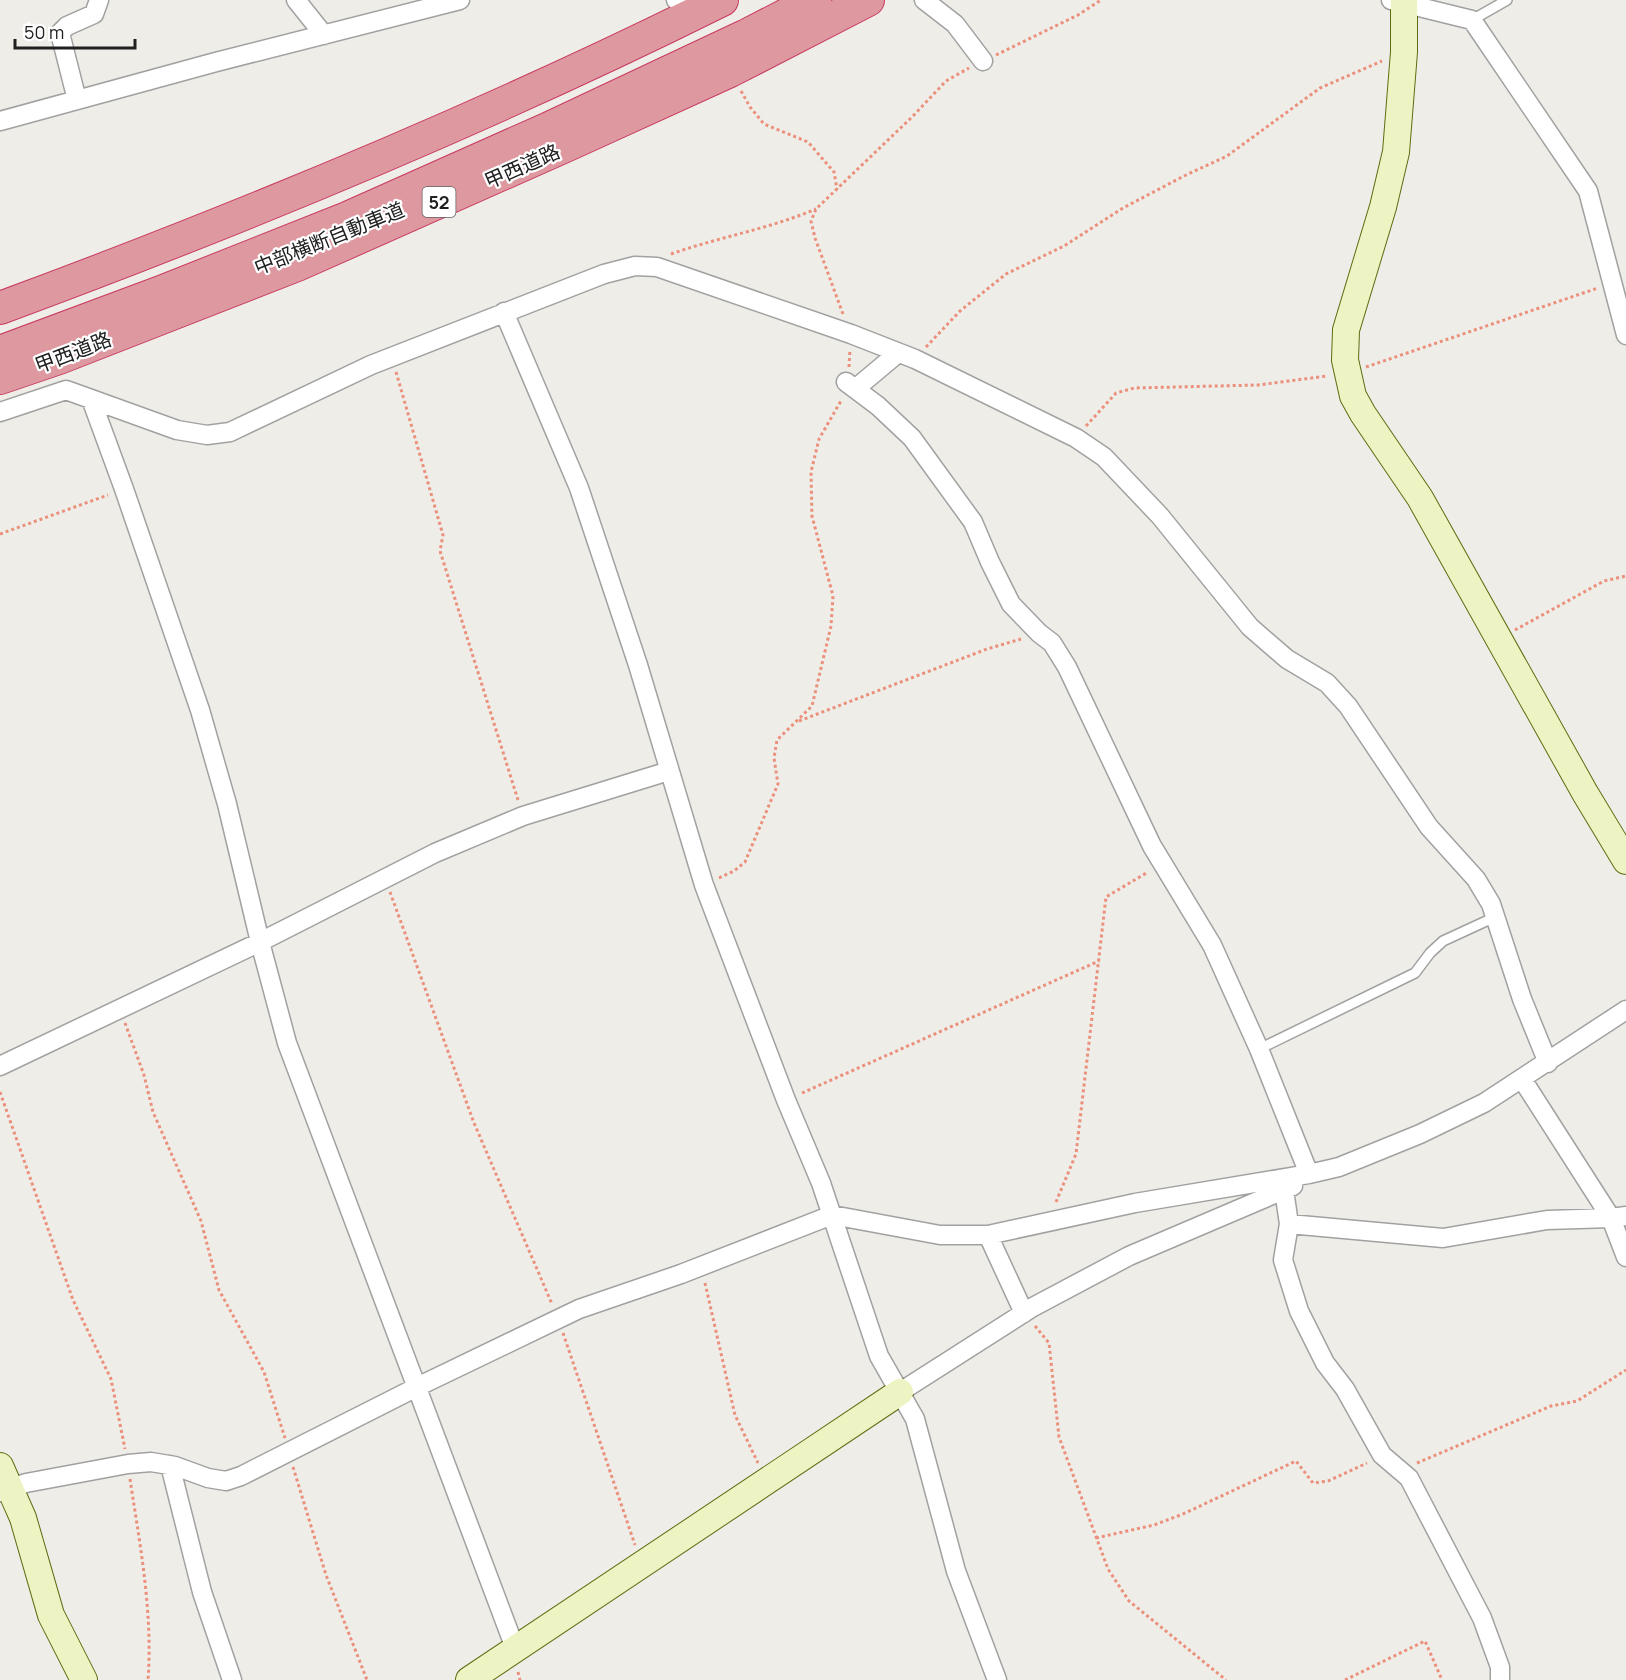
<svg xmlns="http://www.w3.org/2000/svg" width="1626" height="1680" viewBox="0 0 1626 1680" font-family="Manrope,'Noto Sans JP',sans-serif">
	<rect width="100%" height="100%" fill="#efede7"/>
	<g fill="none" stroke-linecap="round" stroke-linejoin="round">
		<g stroke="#a1a1a1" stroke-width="12">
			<path id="lane" d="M1472,20L1507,0
				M1259,1049L1415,973L1430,953L1443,941L1495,917"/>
		</g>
		<g stroke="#a1a1a1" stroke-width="21">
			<path id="street" d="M296,0L324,35
				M676,0L693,14
				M924,0L955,24L983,61
				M1391,0L1472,20L1588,191L1626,335
				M77,100L60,33L67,26L94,14L99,0
				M0,121L216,62L460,0
				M504,312L579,488L638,665L704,885L786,1100L821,1183L879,1356L915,1419L956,1571L997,1680
				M846,382L878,406L912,438L973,522L990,562L1011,604L1039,633L1052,643L1067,667L1152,846L1212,945L1259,1049L1309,1174
				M855,389L898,353
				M91,399L124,489L200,710L227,804L260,942L287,1043L515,1648
				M0,412L66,390L177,430L207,435L230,432L371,365L604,274L635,266L657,267L851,334L915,359L1076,438L1104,457L1160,516L1250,627L1287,659L1327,683L1348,706L1429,827L1476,879L1491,904L1522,999L1548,1063
				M0,1066L260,942L435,853L523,816L669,771
				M1522,1079L1611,1218L1626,1257
				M1284,1179V1190L1289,1224L1283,1260L1299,1311L1325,1363L1345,1389L1382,1455L1409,1478L1482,1618L1500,1667V1680
				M1289,1224L1443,1238L1547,1220L1611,1218L1626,1216
				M988,1235L1024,1313
				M900,1392L1033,1307L1129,1256L1293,1186
				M170,1465L202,1592L232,1680
				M0,1492L26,1483L128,1464L151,1462L175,1466L208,1478L226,1481L241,1476L417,1387L579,1309L681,1274L832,1215L940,1235H988L1135,1203L1309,1174L1339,1167L1420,1134L1484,1103L1626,1010"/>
		</g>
		<g stroke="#5c6d11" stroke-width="28">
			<path id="secondary" d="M1404,0V52L1396,152L1383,207L1346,330L1345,360L1353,396L1363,414L1420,498L1585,793L1626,861
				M0,1466L23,1518L51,1615L84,1680
				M469,1680L900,1392"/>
		</g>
		<g stroke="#c83a60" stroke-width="34">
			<path id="highway" d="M0,308C246,217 487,117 722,0
				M0,352L161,292L347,218L547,129L745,36L815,0
				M0,378L59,358L297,265L563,147L730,71L868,0"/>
		</g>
		<path stroke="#eb907d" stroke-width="3" stroke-dasharray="3 3" stroke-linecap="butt" d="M996,55L1078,15L1101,0
			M741,91L750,107L764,124L808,142L834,172L837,189
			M671,254C719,237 769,229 816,209
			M843,314L815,238L811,221L816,209L912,117L946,81L969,68
			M926,347L960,311L1006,274L1064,246L1123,208L1184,176L1227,156L1320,88L1382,61
			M849,367L850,349
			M1366,367L1598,288
			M396,372L443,535L440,551L518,800
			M1086,426L1116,393L1134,388L1258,385L1327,376
			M0,534L108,495
			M1515,630L1604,581L1626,576
			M799,721L987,649L1021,639
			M719,878L734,871L745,862L778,784L774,758L777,740L812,706L831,626L833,596L812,516L811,472L819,439L842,399
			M390,892L474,1123L552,1304
			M125,1023L144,1075L153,1112L201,1221L219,1290L264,1372L285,1438
			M0,1092L73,1300L111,1379L125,1449
			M802,1093L1099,961
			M1056,1202L1076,1154L1106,897L1148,872
			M705,1283L735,1415L758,1463
			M1035,1326L1049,1343L1059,1437L1108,1569L1129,1601L1226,1680
			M563,1333L635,1545
			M1417,1463L1551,1406L1577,1401L1626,1370
			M293,1467L326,1575L367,1680
			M130,1479C140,1545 153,1613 148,1680
			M1096,1538L1154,1525L1183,1514L1296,1461L1313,1483L1328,1481L1367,1463
			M518,1672L520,1680
			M1345,1680L1425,1641L1442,1680"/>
		<use href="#lane" stroke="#fff" stroke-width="9"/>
		<use href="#street" stroke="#fff" stroke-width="18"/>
		<use href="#secondary" stroke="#edf3c2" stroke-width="26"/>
		<use href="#highway" stroke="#de98a0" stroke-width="32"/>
	</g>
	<g text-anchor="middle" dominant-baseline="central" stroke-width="4.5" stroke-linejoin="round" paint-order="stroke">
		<rect fill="#fff" stroke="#636363" stroke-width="1.5" x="422.5" y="187" width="33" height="30" rx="4.5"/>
		<g font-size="18" font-weight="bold" fill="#202020">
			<text x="439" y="202">52</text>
		</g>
		<g font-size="20" fill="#202020" stroke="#fff">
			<text transform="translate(522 166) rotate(-24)">甲西道路</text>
			<text transform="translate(329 238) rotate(-22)">中部横断自動車道</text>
			<text transform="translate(73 352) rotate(-21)">甲西道路</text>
		</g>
	</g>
	<path d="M15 39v9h120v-9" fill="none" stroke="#202020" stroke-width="3"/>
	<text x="24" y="39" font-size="18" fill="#202020" stroke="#ffffff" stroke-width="4.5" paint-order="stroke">50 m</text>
</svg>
